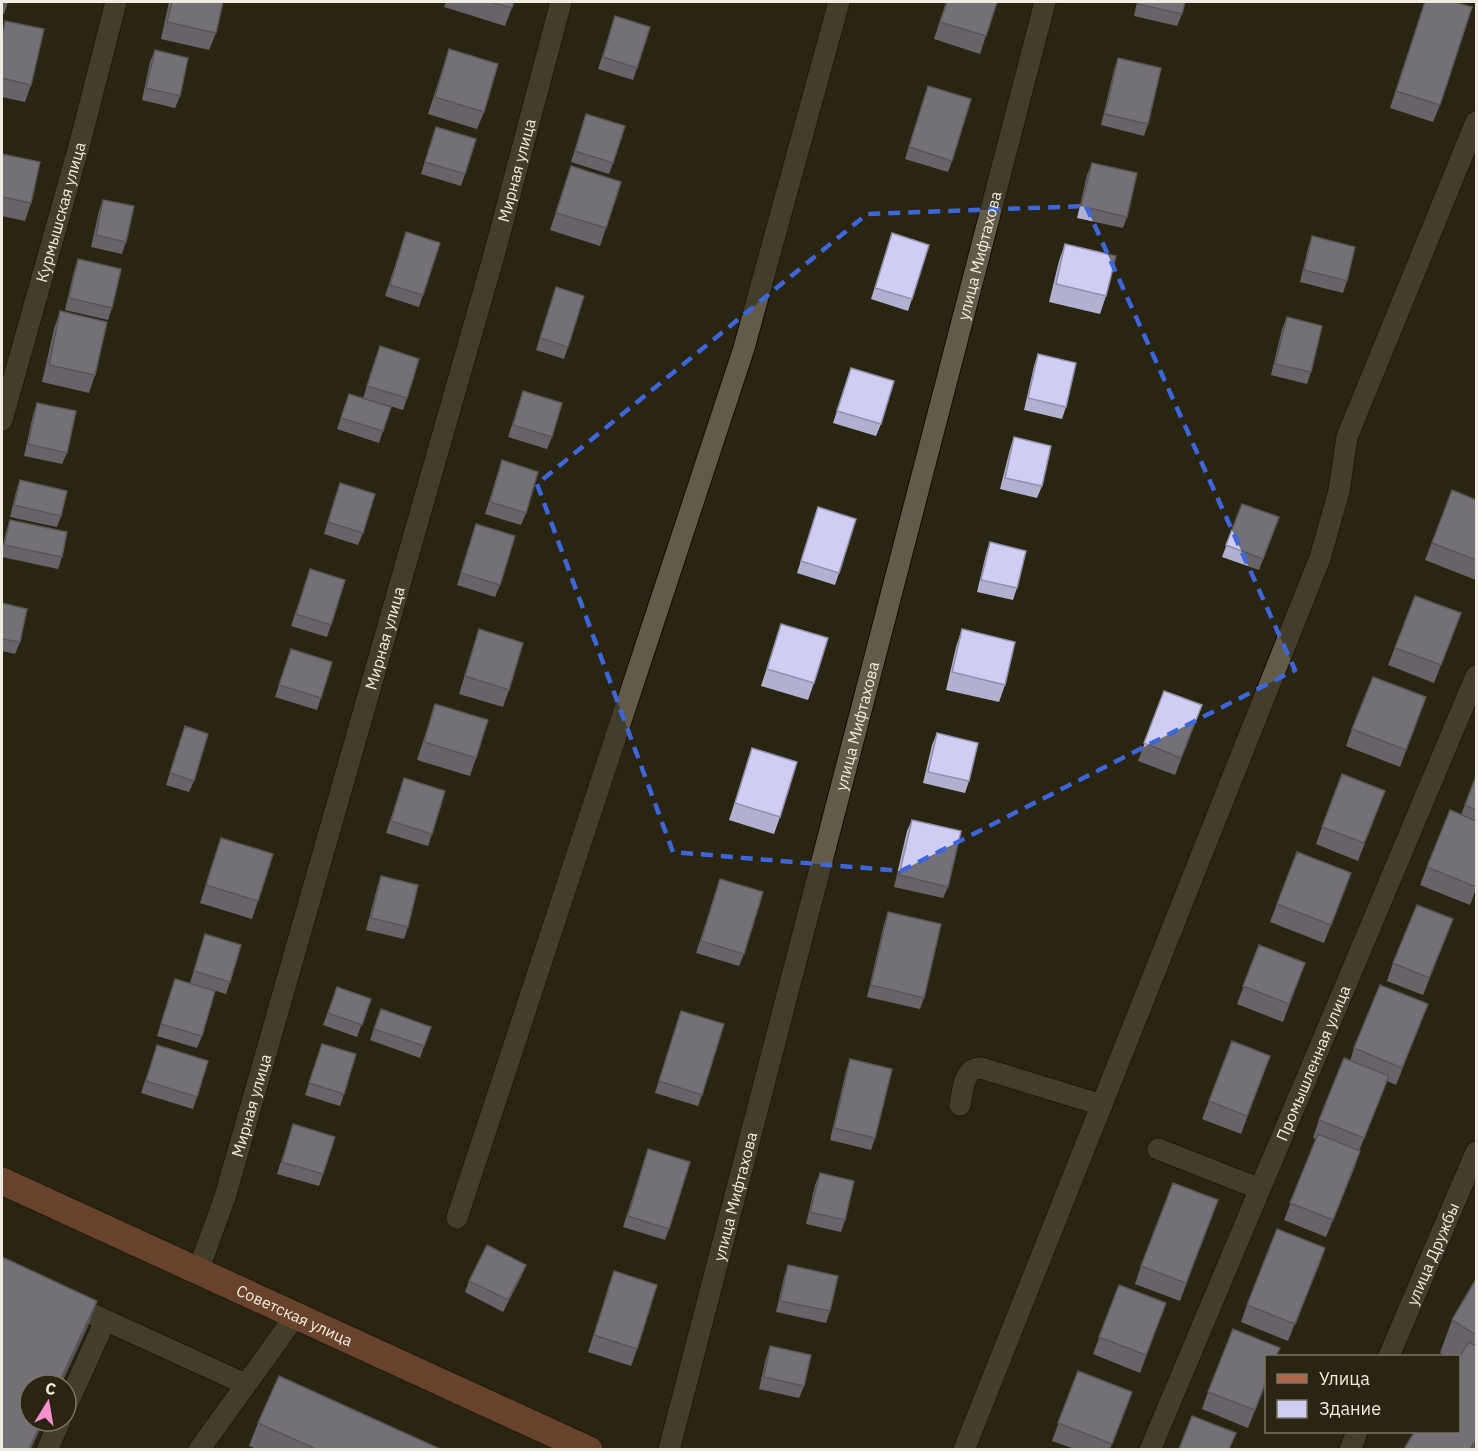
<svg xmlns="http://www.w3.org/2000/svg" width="1478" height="1451" viewBox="0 0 1478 1451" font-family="'IBM Plex Sans',sans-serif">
	<rect width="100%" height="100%" fill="#2a2413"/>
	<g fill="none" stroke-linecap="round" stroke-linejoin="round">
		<g stroke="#120d01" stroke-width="23">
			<g id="minor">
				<path id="s1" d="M2,420L81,139L116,2"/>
				<path d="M960,1105C963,1091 963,1068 981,1068L1102,1105"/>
				<path d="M1158,1149L1260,1189"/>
				<path d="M457,1218L744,348L839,2"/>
				<path id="s2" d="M198,1271L225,1197L494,255L561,2"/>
				<path d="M68,1303L245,1384"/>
				<path id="s3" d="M1389,1356L1476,1152"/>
				<path d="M66,1407L105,1321"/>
				<path d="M47,1450L60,1421"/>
				<path d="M199,1450L296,1315"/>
				<path id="s4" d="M669,1450L1045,2"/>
				<path d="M964,1450L1320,558L1339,491L1347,437L1476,122"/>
				<path id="s5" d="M1150,1450L1476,676"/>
				<path d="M1350,1450L1357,1432"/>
			</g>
		</g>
		<g stroke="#120d01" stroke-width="29">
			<g id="major">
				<path id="s6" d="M2,1181L589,1450"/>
			</g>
		</g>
		<use href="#minor" stroke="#625b49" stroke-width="21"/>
		<use href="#major" stroke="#b3674a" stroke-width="27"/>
	</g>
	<path fill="#b2b0d1" d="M2,2H8L4,14H2Z
		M169,2H223L216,33L209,50L161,39Z
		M446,2H514L505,26L444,7Z
		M946,2H997L980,54L934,39Z
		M1137,2H1185L1182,14L1177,26L1134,16Z
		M1425,2L1440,105L1433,122L1390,108Z
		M615,16L637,68L633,80L598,69Z
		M5,21L31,85L25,102L2,97V31Z
		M449,49L484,112L477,129L428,114Z
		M155,50L180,96L175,108L142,100L150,62Z
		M1118,58L1148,124L1144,136L1101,125L1114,70Z
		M928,86L952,161L948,172L905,159Z
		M586,114L613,163L609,174L571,162Z
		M436,127L465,174L461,186L421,174Z
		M2,154L31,203L25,221L2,216Z
		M1092,163L1127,217L1123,228L1077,218L1087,175Z
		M571,166L606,228L600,246L550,230Z
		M103,200L126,242L122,254L91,247L99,211Z
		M406,232L423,295L419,307L385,296Z
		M892,233L912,299L908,311L871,299Z
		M1312,236L1347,281L1343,293L1300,282L1308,248Z
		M1065,244L1106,296L1100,314L1049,302L1059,261Z
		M78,259L112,308L108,320L65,310L74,271Z
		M556,287L568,347L564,359L536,350Z
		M60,311L95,375L89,393L42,382L54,329Z
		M1287,317L1311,372L1307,384L1271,375L1282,329Z
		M380,346L407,398L403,410L363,398Z
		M1038,354L1066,407L1062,419L1024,410L1034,366Z
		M851,368L881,424L876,436L833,423Z
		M523,391L552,437L547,449L508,437Z
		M349,394L383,431L379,443L337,429Z
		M37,403L67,453L62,464L24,456L33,415Z
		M1014,437L1042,486L1037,498L1000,489L1010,449Z
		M502,460L526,513L521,525L485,514Z
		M20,480L61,516L57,527L10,517L16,492Z
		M340,483L363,533L358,545L324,534Z
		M1452,490L1476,500V580L1425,560Z
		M1242,504L1279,517L1259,570L1222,557Z
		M818,507L839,573L835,585L797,573Z
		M10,520L62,557L58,569L2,557V551L6,532Z
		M476,524L500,585L495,597L457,585Z
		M990,542L1017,588L1013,600L977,592L986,554Z
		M310,569L331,625L327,637L291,626Z
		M1415,596L1461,613L1434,683L1388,665Z
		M2,603L20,642L15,654L2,651Z
		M781,624L814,683L808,700L761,686Z
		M479,629L509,690L503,707L459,694Z
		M962,629L1005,685L999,702L946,690L956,647Z
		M291,649L321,698L317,710L275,697Z
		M1164,691L1202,705L1175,775L1138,761Z
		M1426,697L1400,767L1346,746L1352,729Z
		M435,704L476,758L470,776L417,760Z
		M185,726L194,781L189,792L166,785Z
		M937,733L969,781L965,793L923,783L932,745Z
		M752,748L780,817L774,834L729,820Z
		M1476,776V889L1470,905L1420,885L1427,867L1461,815Z
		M404,778L432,834L428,846L386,833Z
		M1385,791L1358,861L1316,844L1322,827Z
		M912,820L948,887L943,898L894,887L907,831Z
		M221,838L258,901L252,919L200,903Z
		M1351,873L1324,943L1270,922L1277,904Z
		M381,876L408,927L404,939L366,930L377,888Z
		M720,879L744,954L739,966L696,953Z
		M888,912L924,998L920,1009L867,997L884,924Z
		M1453,919L1423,995L1387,981L1393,963Z
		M205,934L230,982L226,994L190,983Z
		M1259,945L1305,963L1283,1022L1237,1004Z
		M175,979L202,1036L197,1048L157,1036Z
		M337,987L371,999L357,1037L323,1025Z
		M381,1009L431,1027L420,1058L370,1040Z
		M681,1011L702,1095L698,1106L655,1093Z
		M1421,1022L1396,1085L1387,1081L1359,1151L1354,1169L1326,1237L1284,1220L1316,1139L1313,1138L1319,1120L1350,1061L1354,1048Z
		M1232,1041L1270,1056L1241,1134L1202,1119Z
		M322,1044L344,1094L340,1106L305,1095Z
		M157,1045L197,1097L193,1109L141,1093Z
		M850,1059L875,1138L871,1150L830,1140L846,1071Z
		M293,1124L323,1174L319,1186L277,1174Z
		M648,1149L669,1229L665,1240L623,1227Z
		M820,1173L845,1220L841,1232L806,1224L815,1185Z
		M1218,1200L1180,1301L1135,1284L1141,1266Z
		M1325,1248L1288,1341L1241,1322L1247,1305Z
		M526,1265L521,1277L503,1312L465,1292L469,1281Z
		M788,1265L830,1311L826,1323L776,1312L784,1277Z
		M614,1271L637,1349L631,1366L588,1352Z
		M1476,1279V1449L1458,1431V1356H1445L1440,1353L1452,1320Z
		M1119,1285L1166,1303L1140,1373L1093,1354Z
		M770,1346L804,1386L799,1398L759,1389L766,1358Z
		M1078,1371L1132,1392L1110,1449H1075L1052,1441Z
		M1266,1382L1248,1428L1202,1409L1208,1392Z
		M258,1423L440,1449H257L249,1446Z"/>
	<path fill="#9190aa" d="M1453,919L1446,937L1423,995L1429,978Z
		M1428,1004L1421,1022L1396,1085L1402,1068Z
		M1360,1151L1354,1169L1326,1237L1333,1220Z
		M1325,1248L1319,1266L1288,1341L1295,1324Z
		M526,1265L521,1277L503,1312L508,1300Z
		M97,1301L89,1324L61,1385H58Z
		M42,1421H44L31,1449H29Z
		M1476,1440V1449H1470Z"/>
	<path fill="#cfcdf3" stroke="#9190aa" stroke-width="1.5" d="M172,2H223L216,33L167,22Z
		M490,2H514L512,8Z
		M947,2H997L986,36L940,22Z
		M1139,2H1185L1182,14L1138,4Z
		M1425,2H1454L1472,7L1440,105L1396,91Z
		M615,16L650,27L637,68L603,57Z
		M5,21L44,29L31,85L2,78V37Z
		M449,49L498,64L484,112L435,97Z
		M155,50L188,58L180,96L146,88Z
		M1118,58L1161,68L1148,124L1105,114Z
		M928,86L971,99L952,161L909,147Z
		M586,114L625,126L613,163L575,151Z
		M436,127L476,139L465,174L425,162Z
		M2,154L40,162L31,203L2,197Z
		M1092,163L1137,173L1127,217L1081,206Z
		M571,166L621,182L606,228L556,213Z
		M103,200L134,206L126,242L96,235Z
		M406,232L440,243L423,295L390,285Z
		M892,233L929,245L912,299L875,288Z
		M1312,236L1355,247L1347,281L1304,270Z
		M1065,244L1116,256L1106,296L1056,284Z
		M78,259L121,269L112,308L69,298Z
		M556,287L584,296L568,347L540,338Z
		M60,311L107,322L95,375L49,365Z
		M1287,317L1322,326L1311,372L1275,364Z
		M380,346L419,359L407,398L367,386Z
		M1038,354L1076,363L1066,407L1028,398Z
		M851,368L894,381L881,424L837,411Z
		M523,391L562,403L552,437L513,425Z
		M349,394L391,407L383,431L341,418Z
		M37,403L76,411L67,453L28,444Z
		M1014,437L1051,446L1042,486L1005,478Z
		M502,460L538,472L526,513L490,502Z
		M20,480L67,491L61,516L14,505Z
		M340,483L375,494L363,533L328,522Z
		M1452,490L1476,500V560L1432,543Z
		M1242,504L1279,517L1263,559L1226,545Z
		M818,507L856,519L839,573L801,561Z
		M10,520L67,532L62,557L4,545Z
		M476,524L515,536L500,585L461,573Z
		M990,542L1026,551L1017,588L981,580Z
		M310,569L345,580L331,625L296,614Z
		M1415,596L1461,613L1441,665L1395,648Z
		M2,603L27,609L20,642L2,639Z
		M781,624L828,638L814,683L767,669Z
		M479,629L523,643L509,690L465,676Z
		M962,629L1015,642L1005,685L952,672Z
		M291,649L332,662L321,698L279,685Z
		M1373,677L1426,697L1406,750L1352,729Z
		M1164,691L1202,705L1181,758L1144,743Z
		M435,704L488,720L476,758L424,742Z
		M185,726L208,734L194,781L170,773Z
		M937,733L978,743L969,781L928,772Z
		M752,748L797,762L780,817L735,803Z
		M1342,774L1385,791L1364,843L1322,827Z
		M1476,776V810L1465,805Z
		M404,778L445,791L432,834L391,821Z
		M1450,810L1476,821V887L1427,867Z
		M912,820L961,831L948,887L899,875Z
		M221,838L273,854L258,901L206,885Z
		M1297,852L1351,873L1331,925L1277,904Z
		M381,876L418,885L408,927L371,918Z
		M720,879L763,892L744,954L701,941Z
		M1417,905L1453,919L1429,978L1393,963Z
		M888,912L941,924L924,998L871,985Z
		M205,934L241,945L230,982L194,971Z
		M1259,945L1305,963L1289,1004L1243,986Z
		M175,979L215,991L202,1036L161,1024Z
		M1380,985L1428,1004L1402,1068L1354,1048Z
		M337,987L371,999L362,1025L328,1013Z
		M381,1009L431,1027L424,1046L374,1029Z
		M681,1011L724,1024L702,1095L659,1081Z
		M1232,1041L1270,1056L1247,1116L1209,1101Z
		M322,1044L356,1054L344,1094L309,1083Z
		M157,1045L208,1061L197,1097L146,1081Z
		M1344,1058L1389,1076L1364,1138L1319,1120Z
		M850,1059L892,1069L875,1138L834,1128Z
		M293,1124L335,1137L323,1174L282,1162Z
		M1318,1134L1360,1151L1333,1220L1290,1203Z
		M648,1149L690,1162L669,1229L628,1216Z
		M820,1173L854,1181L845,1220L810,1212Z
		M1173,1183L1218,1200L1186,1283L1141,1266Z
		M1277,1229L1325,1248L1295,1324L1247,1305Z
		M487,1245L526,1265L508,1300L469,1281Z
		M2,1257L97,1301L58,1385H30V1421H42L29,1449H2Z
		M788,1265L838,1276L830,1311L780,1301Z
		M614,1271L657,1285L637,1349L594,1335Z
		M1476,1279V1335L1452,1320Z
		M1119,1285L1166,1303L1146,1355L1099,1337Z
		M1233,1329L1280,1348L1276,1356H1266V1381L1255,1410L1208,1392Z
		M1469,1342L1476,1346V1440L1470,1449H1404L1415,1431H1458V1359Z
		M770,1346L811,1355L804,1386L764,1377Z
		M1078,1371L1132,1392L1112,1444L1058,1423Z
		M279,1376L440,1449H316L258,1423Z
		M1192,1416L1236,1433L1229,1449H1179Z"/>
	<path d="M0 0H1478V1451H0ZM1086,206L1295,670L901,871L673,852L537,484L867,214Z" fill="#2a2413" fill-opacity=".55" fill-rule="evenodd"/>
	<path fill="none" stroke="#3d66d9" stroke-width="4.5" stroke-dasharray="12 8" stroke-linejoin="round" d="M1086,206L1295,670L901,871L673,852L537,484L867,214Z"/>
	<g text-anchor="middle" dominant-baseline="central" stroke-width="6" stroke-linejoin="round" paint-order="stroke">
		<g font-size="16" fill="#f0ece1" stroke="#2a2413">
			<text stroke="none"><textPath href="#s2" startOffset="1146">Мирная улица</textPath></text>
			<text stroke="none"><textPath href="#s1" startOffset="216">Курмышская улица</textPath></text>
			<text stroke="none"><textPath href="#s4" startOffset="1234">улица Мифтахова</textPath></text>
			<text stroke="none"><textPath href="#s2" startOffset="660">Мирная улица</textPath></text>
			<text stroke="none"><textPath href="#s4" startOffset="748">улица Мифтахова</textPath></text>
			<text stroke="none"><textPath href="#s5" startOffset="420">Промышленная улица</textPath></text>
			<text stroke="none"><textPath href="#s2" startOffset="174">Мирная улица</textPath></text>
			<text stroke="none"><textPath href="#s4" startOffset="262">улица Мифтахова</textPath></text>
			<text stroke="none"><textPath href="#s3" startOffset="111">улица Дружбы</textPath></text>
			<text stroke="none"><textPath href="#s6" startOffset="322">Советская улица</textPath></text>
		</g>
	</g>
	<rect width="1478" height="1451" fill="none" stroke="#f0ece1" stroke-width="6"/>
	<rect x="1265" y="1355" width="195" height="78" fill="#2a2413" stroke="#797465" stroke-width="1.5"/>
	<rect x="1277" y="1374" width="30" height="9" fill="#b3674a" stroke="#797465" stroke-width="1.5"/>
	<text x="1319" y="1385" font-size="18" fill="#f0ece1">Улица</text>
	<rect x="1277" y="1400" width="30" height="18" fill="#cfcdf3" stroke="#797465" stroke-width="1.5"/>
	<text x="1319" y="1415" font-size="18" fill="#f0ece1">Здание</text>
	<g transform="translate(48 1403) rotate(11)"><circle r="28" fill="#2a2413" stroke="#797465" stroke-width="1.5"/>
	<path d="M0-4.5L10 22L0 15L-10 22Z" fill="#f690cf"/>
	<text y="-9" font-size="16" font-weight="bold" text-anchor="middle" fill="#f0ece1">С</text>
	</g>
</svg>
